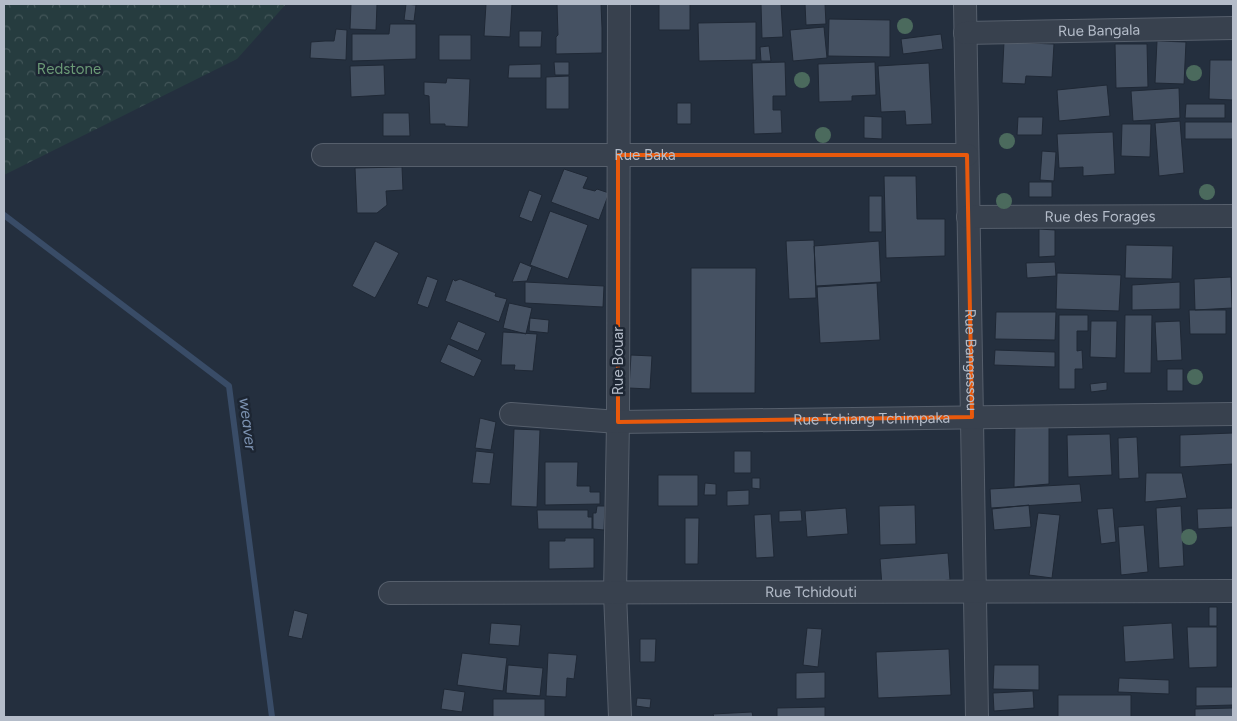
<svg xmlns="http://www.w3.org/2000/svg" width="1237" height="721" viewBox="0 0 1237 721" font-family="Figtree,sans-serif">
	<defs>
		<pattern id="forest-crowns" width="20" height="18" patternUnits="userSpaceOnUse" patternTransform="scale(1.25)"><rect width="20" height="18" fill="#263c3f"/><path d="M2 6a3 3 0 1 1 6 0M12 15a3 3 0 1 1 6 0" fill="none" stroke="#435659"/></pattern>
	</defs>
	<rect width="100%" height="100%" fill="#242f3e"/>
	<path fill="url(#forest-crowns)" d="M4,4H286L237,59L4,175Z"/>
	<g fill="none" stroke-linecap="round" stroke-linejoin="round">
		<path stroke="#394c67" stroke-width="6" d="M4,215L229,386L272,717"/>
	</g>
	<path fill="#455162" stroke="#1f2835" d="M351,4H377L376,30L350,29Z
		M406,4L416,5L414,21L404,20Z
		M486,4H512L510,37L484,36Z
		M557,4H601L602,28V53L556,54V37L558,35Z
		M659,4H690V30H659Z
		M761,4H781L783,37L762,38Z
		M805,4H825L826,24L806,25Z
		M829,19L890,20V57L828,56Z
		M756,22V60L699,61L698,23Z
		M390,24H416V59L352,61V34H389Z
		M824,27L827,58L793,61L790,30Z
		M336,29L347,30L346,60L310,58L311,42L325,41H334Z
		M519,31H542L541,47H519Z
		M941,34L943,49L903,54L901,39Z
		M439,35H471V60H439Z
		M1157,41L1186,42L1184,84L1155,83Z
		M1004,42L1054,44L1052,77L1026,76L1025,84L1002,83Z
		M1115,44H1147L1148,87L1116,88Z
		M769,46L771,61H761L760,47Z
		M1210,60H1233V100L1209,99Z
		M554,62H569V75H555Z
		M785,62L786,96H773V110H781L782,133L754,134L752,63Z
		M875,62L876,95L852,96V101L819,102L818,64Z
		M929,63L932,124L906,125L905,111L881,112L878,66Z
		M541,64V78H508L509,65Z
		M384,65L385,95L351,97L350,66Z
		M569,76V109H546V77Z
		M447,78L470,79L468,127L445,126V124H430L429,96L424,95V82L446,83Z
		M1107,85L1110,116L1059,121L1057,90Z
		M1179,88L1180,118L1133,121L1131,91Z
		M677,103H691V124H677Z
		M1186,104H1225V118H1185Z
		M383,113H409L410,136H383Z
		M864,116L882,117V139L864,138Z
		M1018,117H1043L1042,135H1017Z
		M1180,121L1184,173L1159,176L1155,123Z
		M1185,122H1233V139H1185Z
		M1122,124H1151L1150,157L1121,156Z
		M1113,132L1115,174L1083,176V167L1059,168L1057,134Z
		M1042,151L1056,152L1054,181L1040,180Z
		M402,167L403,190L386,191L387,205L377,213H357L355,168Z
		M564,169L588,177L583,188L595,191L597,189L609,193L599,220L551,202Z
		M884,176H916L917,219H945V256L886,258Z
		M1029,182H1052V197H1029Z
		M529,190L542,195L532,222L519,217Z
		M869,196H882V232H869Z
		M550,211L588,225L568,279L530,265Z
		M1039,229L1055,230V256L1039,257Z
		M814,240L816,298L789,299L786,241Z
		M375,241L399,253L375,298L352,286Z
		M879,241L881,282L816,286L814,246Z
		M1126,245L1173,246L1172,279L1125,278Z
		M520,262L532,267L527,281L512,282Z
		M1055,262L1056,276L1027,278L1026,263Z
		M691,268H756L755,393H691Z
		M1057,273L1121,275L1119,311L1056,309Z
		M427,276L438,280L428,308L417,304Z
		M1231,277L1232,308L1195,310L1194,279Z
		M453,279L455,281L460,279L496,293L495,296L507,299L499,322L445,301Z
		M525,282L604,286L603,307L525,303Z
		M1180,282V309L1132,310V285Z
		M877,283L880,340L820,343L817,287Z
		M509,303L532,308L526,334L503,328Z
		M1189,310H1226V334H1190Z
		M996,312H1056L1055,340L995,339Z
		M1059,315H1088V331H1077V351L1082,350L1083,369H1075V389H1059Z
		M1125,315H1152L1151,373H1124Z
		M530,318L549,320L548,333L529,331Z
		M458,321L486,333L478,351L450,339Z
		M1091,321H1117L1116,358L1090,357Z
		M1180,321L1182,360L1157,361L1155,322Z
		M503,332L537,334L533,371L514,370L515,365H501Z
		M448,344L482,360L474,377L440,362Z
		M995,350L1055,352V367L994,365Z
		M631,355L652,356L650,389L629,388Z
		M1167,369H1183V391H1167Z
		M1107,382V390L1091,392L1090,384Z
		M480,418L496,422L491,450L475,448Z
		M1015,426H1049V484L1014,487Z
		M514,429L540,430L537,507L511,506Z
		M1233,433V464L1180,467V435Z
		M1110,434L1112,475L1068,477L1067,435Z
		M1137,437L1139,478L1119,479L1118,438Z
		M476,451L494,453L490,484L472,483Z
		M734,451H751V473H734Z
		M545,462H578L577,486H590V492H600V504L545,505Z
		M1146,473H1182L1187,498L1145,502Z
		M658,475H698V506H658Z
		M752,478H760V489L752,488Z
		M705,483L716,484V495H704Z
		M1080,484L1082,502L991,508L990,489Z
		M749,490V505L727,506V491Z
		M915,505L916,544L880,545L879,506Z
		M1029,505L1031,527L994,530L992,509Z
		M597,506H605L604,530L593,529V513H596Z
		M1181,506L1184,566L1159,568L1156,508Z
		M846,508L848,534L807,537L805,511Z
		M1113,508L1116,542L1101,544L1097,509Z
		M1233,508V527L1198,529L1197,509Z
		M537,510H588V517H592V529H538Z
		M801,510L802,521L779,522V511Z
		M1038,513L1060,515L1052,578L1029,575Z
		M771,514L774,557L756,558L754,515Z
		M685,518H699L698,564H685Z
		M1144,525L1148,572L1121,575L1118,527Z
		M565,538H594V568L549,569V541H565Z
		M948,553L950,580L882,586L880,559Z
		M1209,607H1217V626H1209Z
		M294,610L308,614L302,639L288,636Z
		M491,623L521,625L519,646L489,644Z
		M1172,623L1174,659L1125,662L1123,626Z
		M1187,627H1217V667L1189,668Z
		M807,628L822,629L818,667L803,665Z
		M640,639H656L655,662H640Z
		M949,649L951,695L878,698L876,652Z
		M462,653L507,658L503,691L457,685Z
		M548,653L577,655L574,679L567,678L566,697L546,696Z
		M508,665L543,668L540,696L506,693Z
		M994,665H1039V690L993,689Z
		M825,672V698L796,699V673Z
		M1119,678L1169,680V694L1118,692Z
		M1196,687H1233V705L1196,706Z
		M444,689L465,692L462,712L441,709Z
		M1033,691L1034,708L994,711L993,693Z
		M1058,695H1131V717H1058Z
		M637,698L651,699L650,708L636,706Z
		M493,699H545V717H493Z
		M825,707V717H777V708Z
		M1233,708V717H1195V709Z
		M752,712L753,717H714L713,714Z"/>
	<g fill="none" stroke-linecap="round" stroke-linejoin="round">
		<g stroke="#565f6c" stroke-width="24">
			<g id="minor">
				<path d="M619,4L618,422L615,593L620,717"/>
				<path id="s1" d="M965,4L977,717"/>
				<path id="s2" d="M965,33L1233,28"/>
				<path id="s3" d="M323,155H967"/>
				<path id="s4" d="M968,217L1233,216"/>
				<path id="s5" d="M511,414L618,422L1233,414"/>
				<path id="s6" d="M390,593L1233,591"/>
			</g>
		</g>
		<use href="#minor" stroke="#38414e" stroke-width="22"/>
	</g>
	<g fill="#4b6a5d">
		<circle cx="905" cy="26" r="8"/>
		<circle cx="1194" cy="73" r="8"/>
		<circle cx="802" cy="80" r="8"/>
		<circle cx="823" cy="135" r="8"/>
		<circle cx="1007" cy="141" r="8"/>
		<circle cx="1207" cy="192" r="8"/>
		<circle cx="1004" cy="201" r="8"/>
		<circle cx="1195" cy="377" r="8"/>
		<circle cx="1189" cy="537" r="8"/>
	</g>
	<path fill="none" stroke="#e8590c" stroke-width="4" stroke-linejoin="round" d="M618,155H967L972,417L618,422Z"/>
	<g text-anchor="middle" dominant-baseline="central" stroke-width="5" stroke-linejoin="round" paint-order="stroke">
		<g font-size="15" fill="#b4bcc9" stroke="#1d2633">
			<text stroke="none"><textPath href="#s2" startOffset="134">Rue Bangala</textPath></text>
			<text stroke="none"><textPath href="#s3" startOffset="322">Rue Baka</textPath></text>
			<text stroke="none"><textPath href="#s4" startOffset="132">Rue des Forages</textPath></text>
			<text transform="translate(618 361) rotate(-90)">Rue Bouar</text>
			<text stroke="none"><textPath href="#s1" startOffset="356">Rue Bangassou</textPath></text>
			<text stroke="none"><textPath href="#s5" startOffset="361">Rue Tchiang Tchimpaka</textPath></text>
			<text stroke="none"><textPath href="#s6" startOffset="421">Rue Tchidouti</textPath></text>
		</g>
		<g font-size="15" fill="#6b9a76" stroke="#1d2633">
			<text x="69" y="69">Redstone</text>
		</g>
		<g font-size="16" font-style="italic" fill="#7c92b1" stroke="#1d2633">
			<text transform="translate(248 424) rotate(83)">weaver</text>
		</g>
	</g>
	<rect width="1237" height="721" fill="none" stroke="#b4bcc9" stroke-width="10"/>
</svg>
